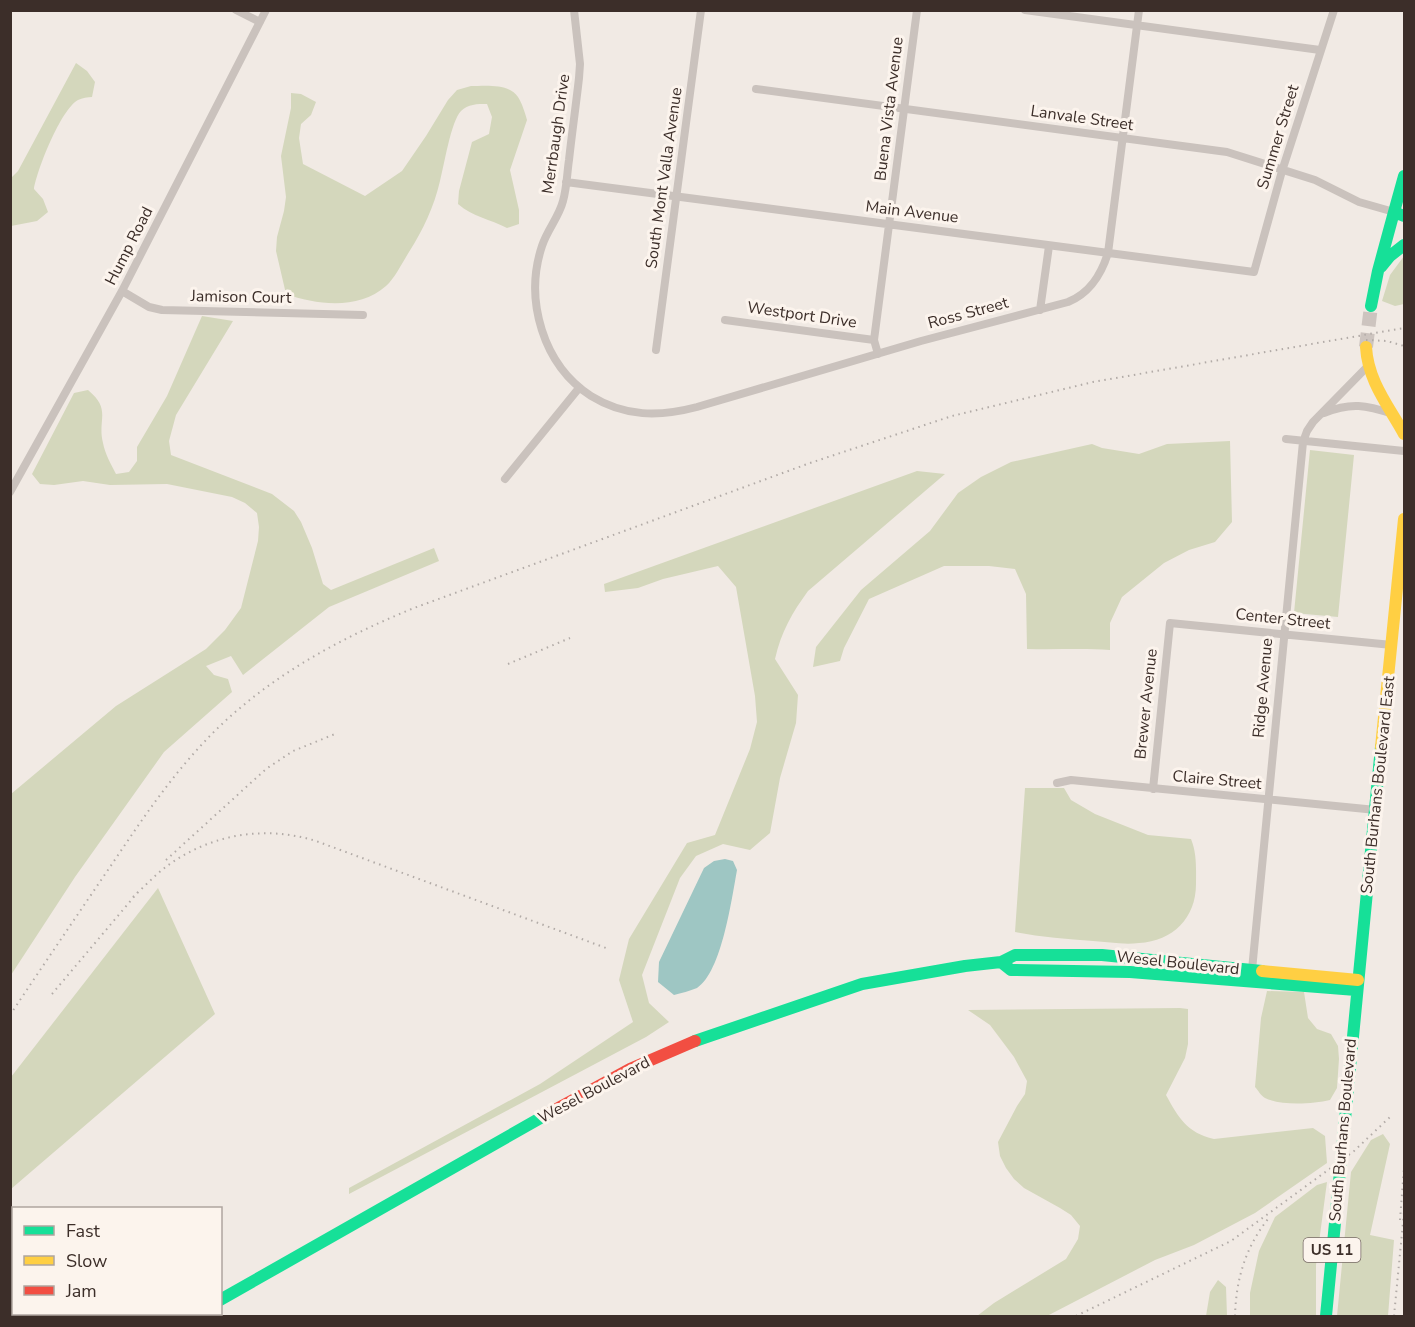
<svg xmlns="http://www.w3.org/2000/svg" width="1415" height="1327" viewBox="0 0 1415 1327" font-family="'Nunito Sans',sans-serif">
	<rect width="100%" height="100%" fill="#f1eae4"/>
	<path fill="#d4d7bc" d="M76,63L87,71L95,82L92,97C88,97 82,98 78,100C61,109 37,170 34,189L43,199L48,212L37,221L11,226V178L18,171Z
		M471,86C485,86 509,83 518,97C522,103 525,113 527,120L510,170L519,210V224L507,228C490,219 473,217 458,204L459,191L472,142L489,134L492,117L487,104C477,104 468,104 461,111C451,121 444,166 440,181C434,207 423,230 409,252C402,263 395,278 386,286C359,310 317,305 286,294L276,251L277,237L284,211L286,197L281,156L291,108V93L301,94L316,102L311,115L301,124L299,138L303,164L365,196L402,171L426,136L448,100L457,90Z
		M1404,256V304L1395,306L1382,301L1390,275Z
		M202,316L233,321L176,415L169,441L171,455L272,494L294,511L301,522L312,548L323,584L331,590L434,548L439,561L329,607L243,675L231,656L206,666L214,675L228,679L232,692L164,752L75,877L11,975V794L116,706L206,649L225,630L241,608L258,541L259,527L257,513L245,503L232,497L167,484L110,485L83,481L54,485L40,484L32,474L74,393L88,390C112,410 97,419 103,443C105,454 111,464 116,474L129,472L137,461V447L167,396Z
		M1230,441L1232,522L1215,542L1189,550L1164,563L1122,597L1110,623V650C1082,648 1055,650 1027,649L1026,594L1015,569L989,566H944L869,599L844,648L840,661L813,667L816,647L861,590L930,531L958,493L981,477L1011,462L1092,444L1102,448L1139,454L1167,444Z
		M1310,450L1354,455L1338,617L1294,613Z
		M917,471L945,474L808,591C792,613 781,632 775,659L798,695L796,723L780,778L770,833L750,850L723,844L696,856L680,878L642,975L649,1003L669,1022L646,1037L349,1194V1188L540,1084L633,1022L619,980L629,939L687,843L715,835L750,749L757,722L755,696L736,587L718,566L663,579L638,588L605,592L604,584Z
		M1025,788H1064L1071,800L1095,814L1148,835L1191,839C1197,854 1196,868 1196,884C1196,918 1173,941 1139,943C1124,945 1108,942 1093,941C1067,939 1041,937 1015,932Z
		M158,888L215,1014L11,1189V1077Z
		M1267,991L1304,992L1308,1018L1317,1029L1331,1034L1338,1046L1339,1059L1337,1088L1330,1100C1312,1104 1282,1106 1265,1098C1261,1096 1258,1090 1255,1087L1261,1018Z
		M1180,1008L1188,1009V1044L1185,1058L1166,1095C1178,1117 1187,1133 1214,1139L1313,1128L1325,1136L1327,1163L1255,1213L1194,1245L1155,1260L1047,1316H977L994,1303L1066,1259L1078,1239L1080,1226L1071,1215L1060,1208L1024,1188L1014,1179L1006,1168L1000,1156L998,1142L1017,1106L1025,1094L1027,1081L1014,1057L990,1025L968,1010Z
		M1383,1134L1390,1144L1370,1235L1394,1240L1388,1316H1337L1351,1172L1371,1140Z
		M1327,1182L1316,1265V1316H1250V1293L1259,1251L1275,1217L1317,1185Z
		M1218,1280L1226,1287L1227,1316H1206L1210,1292Z"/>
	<path fill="#9ec6c3" d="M725,859L733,861L737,870C732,897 722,972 697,988C690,991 681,993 674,995L658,982L659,962L704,868L714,861Z"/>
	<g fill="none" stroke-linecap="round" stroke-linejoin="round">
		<path stroke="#cdc4bf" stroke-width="14" stroke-dasharray="14 7" stroke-linecap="butt" d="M1366,347L1371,306"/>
		<path stroke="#cac2bd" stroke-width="8" d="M236,10L260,22
			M574,10L580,64L579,78C576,105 572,132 569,160C567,173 567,187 563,201C559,217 547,230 542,246C524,300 543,365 591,396C625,417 659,417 697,407L921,341L1068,302C1090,293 1101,275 1108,253L1139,10
			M1025,10L1320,50
			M756,89L1227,152L1315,180L1359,202L1394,212
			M566,182L1254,272L1282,171L1334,10
			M122,291L149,307L162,310L363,315
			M1040,310L1049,246
			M725,320L874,340
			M656,350L701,10
			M878,354L874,340L917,10
			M1324,413C1351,402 1366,405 1393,414
			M1286,439L1404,451
			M505,479L579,388
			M10,492L122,291L266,10
			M1057,783L1071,780L1376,810
			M1153,789L1170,623L1392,645
			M1252,970L1303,442L1307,431L1313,422L1367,367"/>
		<path stroke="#16e098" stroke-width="12" d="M1394,212L1404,176
			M1381,267L1390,256L1404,245
			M1371,306L1378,271L1394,212L1404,216
			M1001,962L1011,970L1130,972L1356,990
			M695,1041L862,984L965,966L1001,962L1015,955H1102L1262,971
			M220,1300L551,1112
			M192,1316L197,1314
			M1326,1316L1381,747"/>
		<path stroke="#ffcf43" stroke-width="12" d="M1366,347C1368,381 1388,405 1404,434
			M1381,747L1404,519
			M1262,971L1358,980"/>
		<path stroke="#f24e42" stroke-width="12" d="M551,1112L630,1069L695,1041"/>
		<path stroke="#b2aba7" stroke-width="2" stroke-dasharray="1.5 4.5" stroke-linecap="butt" d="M1366,340L1387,341L1404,346
			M508,664L570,638
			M166,860L266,769L293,751L335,734
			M133,897C144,887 155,875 167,866C211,834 265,825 316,841L606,948
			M52,994L138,892
			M10,1015C44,964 78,914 112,864C145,815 178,766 221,725C277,672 343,637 414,608L810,463L952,416L1093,382L1404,328
			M1400,1220L1404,1168
			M1076,1316L1231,1241L1354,1151L1390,1117
			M1235,1316C1236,1280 1245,1248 1268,1219
			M1394,1316L1404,1212"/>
	</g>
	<g text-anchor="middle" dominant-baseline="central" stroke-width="6" stroke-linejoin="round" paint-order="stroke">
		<rect fill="#fcf4ed" stroke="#766964" stroke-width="1.5" x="1303.5" y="1238" width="57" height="24" rx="4.5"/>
		<g font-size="15" font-weight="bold" fill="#3c2e29">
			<text x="1332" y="1250">US 11</text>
		</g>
		<g font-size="16" fill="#3c2e29" stroke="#fcf4ed">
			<text transform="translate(889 109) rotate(-83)">Buena Vista Avenue</text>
			<text transform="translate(1082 118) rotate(8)">Lanvale Street</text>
			<text transform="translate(556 134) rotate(-82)">Merrbaugh Drive</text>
			<text transform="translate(1278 137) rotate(-73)">Summer Street</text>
			<text transform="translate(664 178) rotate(-82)">South Mont Valla Avenue</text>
			<text transform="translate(912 212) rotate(7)">Main Avenue</text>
			<text transform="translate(129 246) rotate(-63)">Hump Road</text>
			<text transform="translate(241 297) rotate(1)">Jamison Court</text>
			<text transform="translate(968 313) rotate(-15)">Ross Street</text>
			<text transform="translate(802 315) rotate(8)">Westport Drive</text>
			<text transform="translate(1283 619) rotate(6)">Center Street</text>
			<text transform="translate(1263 688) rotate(-85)">Ridge Avenue</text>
			<text transform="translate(1146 704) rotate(-84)">Brewer Avenue</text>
			<text transform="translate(1217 780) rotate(5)">Claire Street</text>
			<text transform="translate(1378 785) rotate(-84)">South Burhans Boulevard East</text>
			<text transform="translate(1178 963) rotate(6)">Wesel Boulevard</text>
			<text transform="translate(594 1090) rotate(-28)">Wesel Boulevard</text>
			<text transform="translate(1343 1130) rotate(-85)">South Burhans Boulevard</text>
		</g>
	</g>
	<rect width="1415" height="1327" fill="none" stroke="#3c2e29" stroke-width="24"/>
	<rect x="12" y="1207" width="210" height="108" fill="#fcf4ed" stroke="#afa59f" stroke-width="1.5"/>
	<rect x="24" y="1226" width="30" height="9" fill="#16e098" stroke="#afa59f" stroke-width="1.5"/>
	<text x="66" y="1237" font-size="18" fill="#3c2e29">Fast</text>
	<rect x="24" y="1256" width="30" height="9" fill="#ffcf43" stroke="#afa59f" stroke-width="1.5"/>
	<text x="66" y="1267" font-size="18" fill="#3c2e29">Slow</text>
	<rect x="24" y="1286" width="30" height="9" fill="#f24e42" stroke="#afa59f" stroke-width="1.5"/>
	<text x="66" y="1297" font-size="18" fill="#3c2e29">Jam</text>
</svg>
